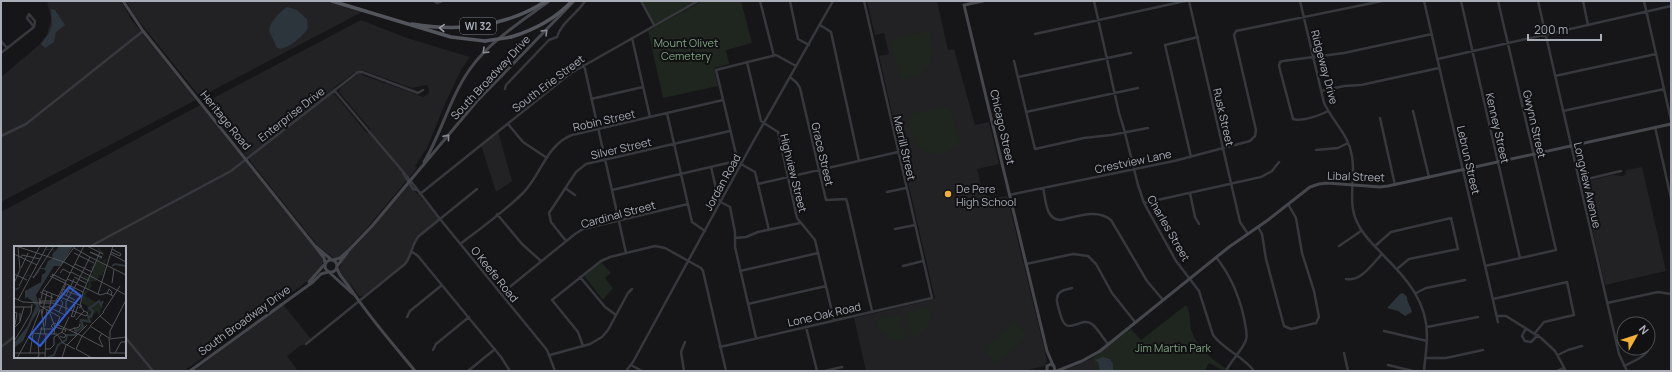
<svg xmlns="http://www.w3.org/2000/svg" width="1672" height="372" viewBox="0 0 1672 372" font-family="Manrope,sans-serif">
	<rect width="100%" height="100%" fill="#161618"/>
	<path fill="#222225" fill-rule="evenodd" d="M47,1H121L131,19L196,100L1,202V77L39,45L47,34L51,19Z
		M126,1H332L364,11L200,97L135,16Z
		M867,1H937L948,50L954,49L975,125L989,122L999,164L977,169L983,193L991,198L1007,196L1047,360L1046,364L1044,366L1023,371H866L854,318L935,299L879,56L889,54L884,33L875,35Z
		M361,20L407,38L470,57L461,70L444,106L427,148L415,166L417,168L366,229L340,257L334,258L318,246L204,103ZM362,70L412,88L427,85L429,90L428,94L423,97L410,92L362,75ZM355,72L357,75L340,88L339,92L371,130L367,133L331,90Z
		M200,105L321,256L323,262L321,267L309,280L184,371H1V212ZM15,247H125V357H15Z
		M498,131L512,181L496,192L481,145Z
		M1642,167L1666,271L1605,285L1582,184L1584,182L1613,175L1623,176L1626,174V170Z
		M410,182L414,191L419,195L440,219L416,239L408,261L376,288L363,296H359L351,285L341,276L339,270L341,264L348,251Z
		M282,303L312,340L306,344L301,345L287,356L298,371H193L257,324Z
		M1092,358L1095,371H1059L1076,366Z"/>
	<path fill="#1e261f" d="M641,1H698L654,25Z
		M702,1H741L752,43L726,50L729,64L714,68L718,86L663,98L648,31Z
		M929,31C937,57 932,78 901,78L890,42L893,38Z
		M946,107L951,111L961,143C956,147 951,151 945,153C919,160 907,136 911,114Z
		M601,262L611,273L605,278L613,288L603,300L585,277V275Z
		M1186,305C1191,312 1189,320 1191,329C1196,347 1211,358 1225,368L1224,371L1209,363L1205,371H1095L1092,358L1131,329L1141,340Z
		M930,307C933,322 926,334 911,338L906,314L907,313Z
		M899,315L907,339C892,343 878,336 876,319Z
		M1015,322L1028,336L996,364L983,349Z"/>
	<path fill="#2c353c" d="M287,7L297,10L307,19L308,28C303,36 286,52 277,48C275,43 272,38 270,33C267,24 280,12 287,7Z
		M51,9L55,10L65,25L56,32L54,42L45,48L41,44L49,33L52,25Z
		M1403,293L1407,297C1407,303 1411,306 1412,312L1405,316L1398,311L1387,308L1400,294Z
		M1103,357L1110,359L1113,364V371H1100L1098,362L1095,360Z"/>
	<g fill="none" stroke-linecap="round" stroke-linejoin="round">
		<path stroke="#37383d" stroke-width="2.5" d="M434,1L437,3L442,1
			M641,1L654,25
			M760,1L774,56
			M790,1L798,39L809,45
			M1094,1L1119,113L1124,129L1138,185L1144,203L1176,261L1199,291L1213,335C1224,350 1243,356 1254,371
			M1189,1L1240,222L1248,234
			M1300,1L1324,103C1333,122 1349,135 1352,156C1356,179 1347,201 1357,222C1363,236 1375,246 1385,257C1407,279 1427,302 1427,335C1427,347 1425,359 1424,371
			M1424,1L1498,322
			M1461,1L1520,258
			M1538,1L1619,354L1627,371
			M1583,1L1588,25
			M1644,1L1671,120
			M820,25L831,32L859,161
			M1035,34L1185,1
			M632,38L650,117
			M1,41L7,48
			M1,53L34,27L35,21L29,14L27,18L34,27
			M1438,59L1671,6
			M1014,61L1035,149L1084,138L1111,135L1148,128
			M747,62L761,121L778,132L797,218L815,240L834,320
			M584,65L626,253
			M1555,76L1656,54
			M790,77L797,83L800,88L826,200L846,199L847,202L872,311
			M1018,77L1131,53
			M505,89L506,85L549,40L557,37C561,23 577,14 585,1
			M334,90L410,180L440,219L547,350L555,371
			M1321,91L1344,86L1361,85L1439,68
			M591,99L643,87
			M1328,111C1321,115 1301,122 1293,119L1279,66L1280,62L1283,61L1344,53L1432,34
			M1413,111L1429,177
			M1563,111L1664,89
			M1026,112L1138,88
			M667,113L692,222L705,231
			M1380,118L1395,185
			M508,124L523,142L547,158
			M1655,127L1671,198
			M1,136L26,124L143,31
			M1316,150L1338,148L1348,143
			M1191,157L1165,45L1198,37
			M711,167L719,201L730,207L735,232V247L756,338
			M403,173L413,189L416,190
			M1579,181L1621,171
			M758,184L898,152
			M565,188L575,195
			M1043,188C1046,199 1045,219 1060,220C1076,217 1097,208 1111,220L1147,281L1163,300
			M612,190L736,161L741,163
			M887,192L906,188
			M1190,193L1195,217L1199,224
			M420,194L571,73L698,1
			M1009,195L1174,161L1250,141L1255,136L1256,130L1234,35L1236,31L1382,1
			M1144,203L1261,177L1272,171L1279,162
			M497,214L522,244L541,261
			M1258,227L1262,234L1266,259L1284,326L1291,329L1316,323L1319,317L1314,291L1302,253L1296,218L1288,204
			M895,229L915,225
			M769,230L755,172L741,164L737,158L716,70L776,55L796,66
			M735,238L746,237L758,232L800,223
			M566,241L551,222L549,213L576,172L586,164L730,131
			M460,244C481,228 504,212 523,193C541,175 546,145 572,135L723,100
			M1339,246L1361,231
			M1375,246L1391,232L1451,218L1458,249L1409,259L1397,269
			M89,247L231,171L358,72H362L418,93L423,90
			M411,251L418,256L501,357L510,371
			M1216,257C1231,276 1239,295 1244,318C1245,326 1248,333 1246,340C1242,351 1231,360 1226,371
			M1026,264L1073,254L1088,256L1096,264L1112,293L1135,322
			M903,266L923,261
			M1485,266L1556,250L1498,1
			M740,271L818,253
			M580,277L605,307L616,315
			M1346,279C1361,282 1373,263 1382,254
			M1072,288C1066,290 1058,290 1057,298C1056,303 1059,309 1060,313C1066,340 1080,315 1092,324C1098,329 1103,338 1108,344
			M1416,293L1426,288L1465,280
			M501,294L575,234L583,229L688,204
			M1493,299L1567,282L1574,315L1544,322L1535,333
			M1607,303L1658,292L1671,294
			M748,304L826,286
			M1497,316H1506L1541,338L1555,351L1566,371
			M407,317L410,311L442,285
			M806,327L817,371
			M1427,327L1478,317
			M1526,328L1522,336L1525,341L1531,342L1538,335
			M1384,331L1427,341
			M125,337L153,371
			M306,344L405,264C412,256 411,245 419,236L477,189
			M583,346L578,332L552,300L601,261L610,257L655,246L665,248L701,268L703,271L726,371
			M1,347L15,336
			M720,347L932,298L864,1
			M433,350L436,344L469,317
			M1344,353L1348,371
			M550,355L590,344L602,337L608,330L628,293L632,289
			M1558,355L1568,350L1582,346
			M1425,358H1446L1483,350
			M631,365L642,371
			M1388,365L1413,371
			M1624,366C1640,358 1655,354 1649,333
			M468,371L495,349
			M626,371L633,362L753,142L833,1
			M684,371L681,352L685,342
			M825,371L842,367
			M1557,371L1564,368"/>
		<path stroke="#45474d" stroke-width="3" d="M123,1L143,31L314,245L324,258L325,263
			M983,1L964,5L1047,351L1053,365
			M424,162C442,132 450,97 470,69C490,41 522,21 549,1
			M315,246L332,260
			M325 266a6 6 0 1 1 12 0a6 6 0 1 1-12 0Z
			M333,260L340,258L348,251L372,226L477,101L574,1
			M337,266L347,253
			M337,268C339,277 345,280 350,288C369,317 393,344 415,371
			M330,273L353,294
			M309,282L324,265
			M190,371L313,282L321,274L328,272
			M1047,371V366L1051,364L1054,366L1055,371
			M1057,371L1082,361L1100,351L1229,247L1268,220L1310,187L1319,184L1327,183L1380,187L1388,186L1671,124"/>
		<path stroke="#53555c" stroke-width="3.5" d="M332,1L451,37L485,41
			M412,24C458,32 506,27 546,1
			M511,37C534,30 555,19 572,1"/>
		<path stroke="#53555c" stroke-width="3.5" d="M485,41L511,37"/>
	</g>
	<defs><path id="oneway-chevron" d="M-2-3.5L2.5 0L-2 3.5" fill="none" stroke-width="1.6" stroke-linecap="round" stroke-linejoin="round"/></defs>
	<use stroke="#979ba6" href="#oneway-chevron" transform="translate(442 28) rotate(-177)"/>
	<g stroke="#858993">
		<use href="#oneway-chevron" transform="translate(545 32) rotate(-45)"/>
		<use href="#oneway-chevron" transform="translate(485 51) rotate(136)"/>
		<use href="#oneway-chevron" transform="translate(447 137) rotate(-51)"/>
	</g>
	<circle fill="#f2b134" stroke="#111113" stroke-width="1.5" cx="948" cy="194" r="4"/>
	<g text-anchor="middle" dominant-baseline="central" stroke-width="4" stroke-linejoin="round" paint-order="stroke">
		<rect fill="#111113" stroke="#7b7e86" stroke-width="1" x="460" y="18" width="36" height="16" rx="3"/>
		<g font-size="10" font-weight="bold" fill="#a8adb8">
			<text x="478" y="26">WI 32</text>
		</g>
		<g font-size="11" fill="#7fa381" stroke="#111113">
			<text x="686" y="42">Mount Olivet<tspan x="686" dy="13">Cemetery</tspan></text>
			<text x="1173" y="347">Jim Martin Park</text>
		</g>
		<g font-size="11" fill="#a8adb8" stroke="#111113">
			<text transform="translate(1325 67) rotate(75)">Ridgeway Drive</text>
			<text transform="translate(490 77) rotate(-47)">South Broadway Drive</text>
			<text transform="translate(548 83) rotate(-37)">South Erie Street</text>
			<text transform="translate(291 114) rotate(-38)">Enterprise Drive</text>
			<text transform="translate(1224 117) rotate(77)">Rusk Street</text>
			<text transform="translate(226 120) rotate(51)">Heritage Road</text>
			<text transform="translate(604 120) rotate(-13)">Robin Street</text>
			<text transform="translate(1535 124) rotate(77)">Gwynn Street</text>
			<text transform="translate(1003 127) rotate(77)">Chicago Street</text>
			<text transform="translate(1498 128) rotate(77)">Kenney Street</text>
			<text transform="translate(621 148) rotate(-13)">Silver Street</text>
			<text transform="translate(905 148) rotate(77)">Merrill Street</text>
			<text transform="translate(823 154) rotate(77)">Grace Street</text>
			<text transform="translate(1469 160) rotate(77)">Lebrun Street</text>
			<text transform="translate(1133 161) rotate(-12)">Crestview Lane</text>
			<text transform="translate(794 173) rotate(76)">Highview Street</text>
			<text transform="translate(1356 176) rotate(2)">Libal Street</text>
			<text transform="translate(722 182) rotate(-61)">Jordan Road</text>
			<text transform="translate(1588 185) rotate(77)">Longview Avenue</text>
			<text transform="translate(618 214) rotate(-15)">Cardinal Street</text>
			<text transform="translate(1169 228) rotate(60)">Charles Street</text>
			<text transform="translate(495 274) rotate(51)">O Keefe Road</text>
			<text transform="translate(824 314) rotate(-13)">Lone Oak Road</text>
			<text transform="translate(244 320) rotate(-36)">South Broadway Drive</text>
		</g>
		<g font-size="11" fill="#a8adb8" stroke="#111113" text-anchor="start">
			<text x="956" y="188">De Pere<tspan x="956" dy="13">High School</tspan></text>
		</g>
	</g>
	<g transform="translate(14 246)">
		<rect width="112" height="112" fill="#161618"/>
		<path d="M84,1L90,7L88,13L84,16L90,18L88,14L95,13L91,15V27L88,26L90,30L85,29L86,32L85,31L82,35L76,36L78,39L71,50L89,60L86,65L89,67L86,66V69L85,70L83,65L77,71L75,70V77L68,74L67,76L72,81L63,85L59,82H66L65,75L68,72L73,73V70L77,66H73L75,61L68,57L69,46L74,44L71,42L72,39L74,42L75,35L67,28L82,34L76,31L79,27L78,23L80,24L77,22L79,19L89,8L84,5Z" fill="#1e261f"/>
		<path d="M45,0H59L47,20H40L22,49L26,63L19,73L9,95L0,102V97L13,81L22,60L18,55L13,51L11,53V45L27,36L28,29L32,26L30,23H26L25,26L20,32L13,29L12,33L8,40L3,44L0,43L8,40L14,29L20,31L26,22H31L34,15L39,12L38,9L40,6L38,3L32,4V3H39L41,6Z" fill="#2c353c"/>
		<path fill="none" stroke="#2c353c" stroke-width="2" d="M98,20L101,18L112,20M80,59L85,55L87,59L89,55M33,112L40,109L44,99L52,94L53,89H62L61,83L63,85L69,81L67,74L76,76L74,70L77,71L79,65L75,62L80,59"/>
		<path fill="none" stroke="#505258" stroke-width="1" d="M2,0L50,16L112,49M73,0L89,8M60,2L76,11M97,6L106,10L107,8L98,3M60,7L80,17M0,8L23,19M97,8L112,16M7,11L8,9L26,13M76,11L112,29M88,12L76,6L88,11M61,18L78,26M7,22L14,7M57,26L75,35M46,27L49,23L56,27M0,28L13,34M36,30L69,46M39,30L38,28L52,35M60,31L72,37M19,32L40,0M53,33L63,37L76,11M0,37L6,24L4,0M98,37L100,23M63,38L86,49L93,47L99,50M5,40L26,0M48,43L68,51M29,44L68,60L65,62M26,46L39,52M47,47L61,54M38,48L35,65L41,81L40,88M84,48L99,0M93,48L95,43L98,46L97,49M52,50L60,33M0,52L9,56L26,57M25,52L26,60L46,71L43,78M4,54L33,0M42,55L70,0M28,57H39L72,70L74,67L70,65M26,58L29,44L61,0M27,58L28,55H42M0,61H18M28,61H35L51,69M41,61L52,38M27,63L31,88H43L49,97L61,103M0,66L3,67L1,79M45,66L49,57L47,54M89,66L106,40M28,68L33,46M52,69V56L63,37M57,70L60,71L64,60M86,70L99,81M57,71L61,59M62,74L70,65L66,60L69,46L86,6M6,75L10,61M31,80L33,63M76,80L95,92L96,107H112M76,80L90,66M41,81L52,84L51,86M0,82L6,76V67M39,82L37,80L40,77L68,90M26,83H39M7,84L17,67L18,58M55,84L65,81L66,78M17,87L26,64M17,87L31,88M46,90L50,92L52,89L47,86M68,90L89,101L85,92L88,87M68,90L76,81M96,92V85L112,54M96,93L112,91M0,95L7,84M53,99L73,79M31,103H36L40,99V91L48,86L55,71M62,103L78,112M62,103L68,90M0,107H31M16,107L19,88M101,107L107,96H112M3,112L17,87L29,75M22,112L25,110L24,96L28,81M31,112L32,88M48,112L52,99"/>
		<path fill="#325cd3" fill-opacity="0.15" stroke="#325cd3" stroke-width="2" d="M55,41L67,50L26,100L15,91Z"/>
		<rect width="112" height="112" fill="none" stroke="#a8adb8" stroke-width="2"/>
	</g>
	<rect width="1672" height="372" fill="none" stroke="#a8adb8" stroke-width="4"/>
	<g transform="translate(1636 336) rotate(51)"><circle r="19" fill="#111113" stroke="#4d4f55"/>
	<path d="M0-3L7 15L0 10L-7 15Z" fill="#f2b134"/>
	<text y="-6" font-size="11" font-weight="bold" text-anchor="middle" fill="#a8adb8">N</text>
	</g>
	<path d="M1528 34v6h73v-6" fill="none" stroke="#a8adb8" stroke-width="2"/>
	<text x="1534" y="34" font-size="12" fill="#a8adb8" stroke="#111113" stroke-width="3" paint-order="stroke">200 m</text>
</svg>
